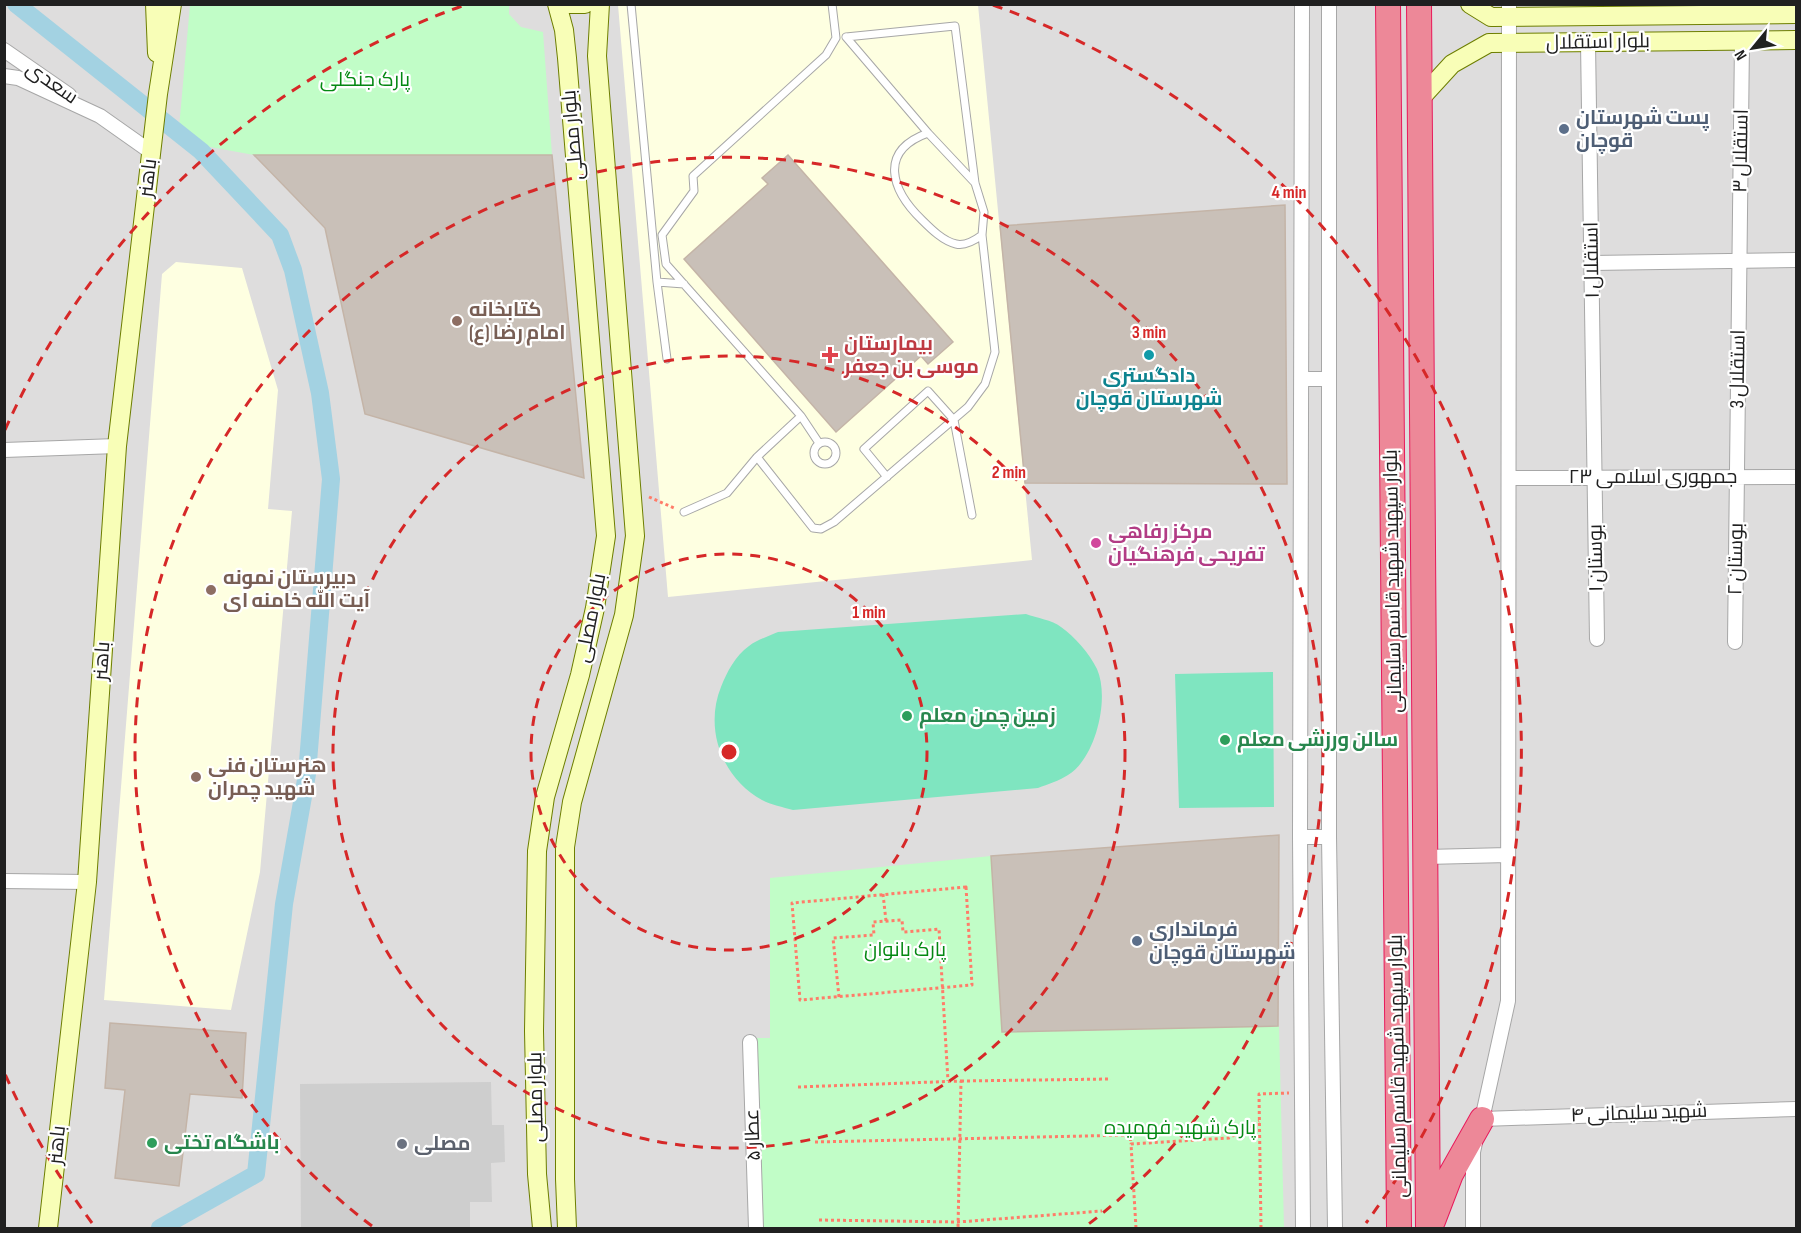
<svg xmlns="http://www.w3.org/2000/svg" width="1801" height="1233" viewBox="0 0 1801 1233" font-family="'Sofia Sans Condensed',Cairo,sans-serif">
	<rect width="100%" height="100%" fill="#f1eee6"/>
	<path fill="#dedddd" d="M5,5H1796V1228H5Z"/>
	<path fill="#feffe1" d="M618,5H978L1032,560L668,597Z
		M176,262L242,268L278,390L268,509L292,511L260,872L231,1010L104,1000L162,274Z"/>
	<path fill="#cecece" d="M491,1082L492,1125H504L505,1162L491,1163L492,1202H470V1227L301,1228L300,1084Z"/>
	<path fill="#c1fdc7" d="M190,5H509V14L521,27L543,32L552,155H254L205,146L179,128Z
		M991,856L1002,1032L1279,1026L1284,1228H762L757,1038H770V878Z"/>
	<path fill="#7fe5c0" d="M1026,614C1037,618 1052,620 1061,627C1075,637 1089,653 1097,669C1110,698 1096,758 1068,775C1059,781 1048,784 1038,788L793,810C783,807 771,805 762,800C722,778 704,729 721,687C727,672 735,656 749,646C757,640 769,636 778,632Z
		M1273,672L1274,807L1179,808L1175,674Z"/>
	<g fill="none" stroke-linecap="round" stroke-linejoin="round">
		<path stroke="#a3d2e2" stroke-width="18" d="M16,4L201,151L280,235L293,270L320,393L331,479L307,774L284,904L256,1174L160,1228"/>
	</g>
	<path fill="#c9c0b8" stroke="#c4b4a7" stroke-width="1.5" d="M254,155H552L584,478L365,414L325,228Z
		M788,155L953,342L928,364L921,356L836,432L684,259L768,184L762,178Z
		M1285,205L1287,484L1025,483L1000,226Z
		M1279,835L1278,1026L1002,1032L991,856Z
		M110,1023L246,1033L242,1098L190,1094L179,1186L115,1178L125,1090L105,1088Z"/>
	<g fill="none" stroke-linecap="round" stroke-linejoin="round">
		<g stroke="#a7a7a7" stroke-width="9">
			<path id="lane" d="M631,4L657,282L667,359
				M846,37L955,26L975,183L984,212L982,235C974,241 965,246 956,244C943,241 931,229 922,220C891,190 878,151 928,133L975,183
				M846,37L928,133
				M657,282L684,284
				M801,416L819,443
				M814 453a11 11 0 1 1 22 0a11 11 0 1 1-22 0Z
				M757,457L813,528L821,529L834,522L968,407L985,384L995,352L982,235
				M887,477L864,449L928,391L954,420L972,515
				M684,512L727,493L757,457L801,416L666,264L662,235L694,191L693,176L826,55L836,38L832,4"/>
		</g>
		<g stroke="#a7a7a7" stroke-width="16">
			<path id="street" d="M1302,4L1300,837L1303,1228
				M1329,4V837L1335,1228
				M1588,43L1597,639
				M4,50L69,95
				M4,76L18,78L100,116L151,152
				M1592,263L1796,260
				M1302,379H1329
				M4,450L117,446
				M1509,478L1796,477
				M1735,642L1742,41
				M1300,837H1329
				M1426,857L1508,855
				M4,881L87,882
				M750,1042L756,1228
				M1482,1119L1796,1109
				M1481,1124L1508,1001L1509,4
				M1473,1228V1152L1475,1143"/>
		</g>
		<g stroke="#6d7e00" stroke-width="20">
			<path id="secondary" d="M155,4L157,53
				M563,4H585
				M1470,4L1491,17L1796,14
				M1420,99L1452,64L1489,43L1796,40
				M48,1228L87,882L117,446L158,94L172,4
				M542,1228L537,1174L534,1031L537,851L545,797L580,675L595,608L606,536L567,58L564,30L557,4
				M567,1228L565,1179V847L572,802L624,615L635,536L597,56L600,4"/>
		</g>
		<g stroke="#e81a5b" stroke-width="26">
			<path id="highway" d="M1388,4L1399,1228
				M1419,4L1428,1228
				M1433,1221L1451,1174L1482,1119"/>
		</g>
		<path stroke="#ff7c69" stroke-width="3" stroke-dasharray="3 3" stroke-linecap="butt" d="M649,497L674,508
			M966,887L972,985L800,1000L792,903Z
			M883,894L886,921
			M839,997L833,938L874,935L873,922L902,920L903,932L939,929L948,1081
			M961,1081L1111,1079
			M798,1087L961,1081L958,1228
			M815,1142L1130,1135L1131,1144
			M819,1220L958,1222L1102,1211
			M1136,1228L1131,1144L1229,1138L1259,1121
			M1261,1228L1259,1094L1289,1093"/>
		<use href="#lane" stroke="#fff" stroke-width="7"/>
		<use href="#street" stroke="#fff" stroke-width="14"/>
		<use href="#secondary" stroke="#f8feb7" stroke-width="18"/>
		<use href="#highway" stroke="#ed8898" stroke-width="24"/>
	</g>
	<g fill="none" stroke="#d62828" stroke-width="3" stroke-dasharray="10 8">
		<circle cx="729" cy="752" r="198"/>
		<circle cx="729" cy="752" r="396"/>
		<path d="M372 1226A594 594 0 1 1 1086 1226"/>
		<path d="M92 1223A792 792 0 0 1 5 1074M5 430A792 792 0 0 1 465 5M993 5A792 792 0 0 1 1366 1223"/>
	</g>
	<g fill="#5c6f8a" stroke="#fff" stroke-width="2">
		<circle cx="1564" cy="129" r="6"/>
		<circle cx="1137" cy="941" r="6"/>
	</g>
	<g fill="#8d6e63" stroke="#fff" stroke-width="2">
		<circle cx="457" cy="321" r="6"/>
		<circle cx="211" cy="590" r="6"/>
		<circle cx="196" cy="777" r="6"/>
	</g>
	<path fill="#e0444e" stroke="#fff" stroke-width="2" d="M827 346h6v6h6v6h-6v6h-6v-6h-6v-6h6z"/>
	<circle fill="#0f9aa8" stroke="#fff" stroke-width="2" cx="1149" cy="355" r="6"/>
	<circle fill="#d1479c" stroke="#fff" stroke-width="2" cx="1096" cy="543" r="6"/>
	<g fill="#2e9e5b" stroke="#fff" stroke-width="2">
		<circle cx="907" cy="716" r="6"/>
		<circle cx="1225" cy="740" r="6"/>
		<circle cx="152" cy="1143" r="6"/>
	</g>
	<circle fill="#6b7280" stroke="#fff" stroke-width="2" cx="402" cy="1144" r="6"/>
	<g text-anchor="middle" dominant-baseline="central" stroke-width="4.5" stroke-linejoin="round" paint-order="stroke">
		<g font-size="20" fill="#202020" stroke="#fff">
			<text transform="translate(1598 42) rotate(-1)">بلوار استقلال</text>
			<text transform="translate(52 83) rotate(35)">سعدی</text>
			<text transform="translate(573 135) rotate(-95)">بلوار مصلی</text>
			<text transform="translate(1741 151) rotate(-89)">استقلال ۳</text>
			<text transform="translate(148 178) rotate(-83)">باهنر</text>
			<text transform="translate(1592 260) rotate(-91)">استقلال ۱</text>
			<text transform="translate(1738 369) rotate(-89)">استقلال 3</text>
			<text x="1653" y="477">جمهوری اسلامی ۲۳</text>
			<text transform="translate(1596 558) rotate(-91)">بوستان ۱</text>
			<text transform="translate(1736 559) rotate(-89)">بوستان ۲</text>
			<text transform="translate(1393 581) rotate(-91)">بلوار سپهبد شهید قاسم سلیمانی</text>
			<text transform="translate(591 618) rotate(-79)">بلوار مصلی</text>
			<text transform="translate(102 661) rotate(-86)">باهنر</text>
			<text transform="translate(1398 1066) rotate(-91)">بلوار سپهبد شهید قاسم سلیمانی</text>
			<text transform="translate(536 1097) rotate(-91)">بلوار مصلی</text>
			<text transform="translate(1639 1113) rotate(-2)">شهید سلیمانی ۴</text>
			<text transform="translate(753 1135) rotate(-92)">عطار ۵</text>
			<text transform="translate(57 1145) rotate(-84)">باهنر</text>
		</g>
		<g font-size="20" fill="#048812" stroke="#fff">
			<text x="365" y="80">پارک جنگلی</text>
			<text x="905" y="950">پارک بانوان</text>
			<text x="1180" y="1128">پارک شهید فهمیده</text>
		</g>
		<g font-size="20" font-weight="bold" fill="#4e5e75" stroke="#fff" text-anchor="start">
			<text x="1576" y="118">پست شهرستان<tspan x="1576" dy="23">قوچان</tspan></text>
			<text x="1149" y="930">فرمانداری<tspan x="1149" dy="23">شهرستان قوچان</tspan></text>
		</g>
		<g font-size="20" font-weight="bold" fill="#785e54" stroke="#fff" text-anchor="start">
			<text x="469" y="310">کتابخانه<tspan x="469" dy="23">امام رضا (ع)</tspan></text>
			<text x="223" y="578">دبیرستان نمونه<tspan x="223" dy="23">آیت الله خامنه ای</tspan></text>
			<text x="208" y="766">هنرستان فنی<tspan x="208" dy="23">شهید چمران</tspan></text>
		</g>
		<g font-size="20" font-weight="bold" fill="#be3a42" stroke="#fff" text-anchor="start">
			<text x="844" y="344">بیمارستان<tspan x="844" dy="23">موسی بن جعفر</tspan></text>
		</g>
		<g font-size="20" font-weight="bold" fill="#0d838f" stroke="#fff">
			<text x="1149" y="376">دادگستری<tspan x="1149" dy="23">شهرستان قوچان</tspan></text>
		</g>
		<g font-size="20" font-weight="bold" fill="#b23c85" stroke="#fff" text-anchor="start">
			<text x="1108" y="532">مرکز رفاهی<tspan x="1108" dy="23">تفریحی فرهنگیان</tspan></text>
		</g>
		<g font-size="20" font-weight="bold" fill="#27864d" stroke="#fff" text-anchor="start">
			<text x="919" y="716">زمین چمن معلم</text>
			<text x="1237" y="740">سالن ورزشی معلم</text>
			<text x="164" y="1143">باشگاه تختی</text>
		</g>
		<g font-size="20" font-weight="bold" fill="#5b616d" stroke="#fff" text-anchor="start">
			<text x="414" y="1144">مصلی</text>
		</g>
	</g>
	<circle cx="729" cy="752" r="9" fill="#d62828" stroke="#fff" stroke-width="3"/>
	<g font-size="18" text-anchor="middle" font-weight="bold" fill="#d62828" stroke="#fff" stroke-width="4.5" stroke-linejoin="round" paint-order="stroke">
		<text x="1289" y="198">4 min</text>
		<text x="1149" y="338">3 min</text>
		<text x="1009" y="478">2 min</text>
		<text x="869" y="618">1 min</text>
	</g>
	<rect width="1801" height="1233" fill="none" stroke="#202020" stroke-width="12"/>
	<g transform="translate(1753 48) rotate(240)" stroke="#ffffff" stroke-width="4.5" paint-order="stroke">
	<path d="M0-4.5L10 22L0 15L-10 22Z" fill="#202020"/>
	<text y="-9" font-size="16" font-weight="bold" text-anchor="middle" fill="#202020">N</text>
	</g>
</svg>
